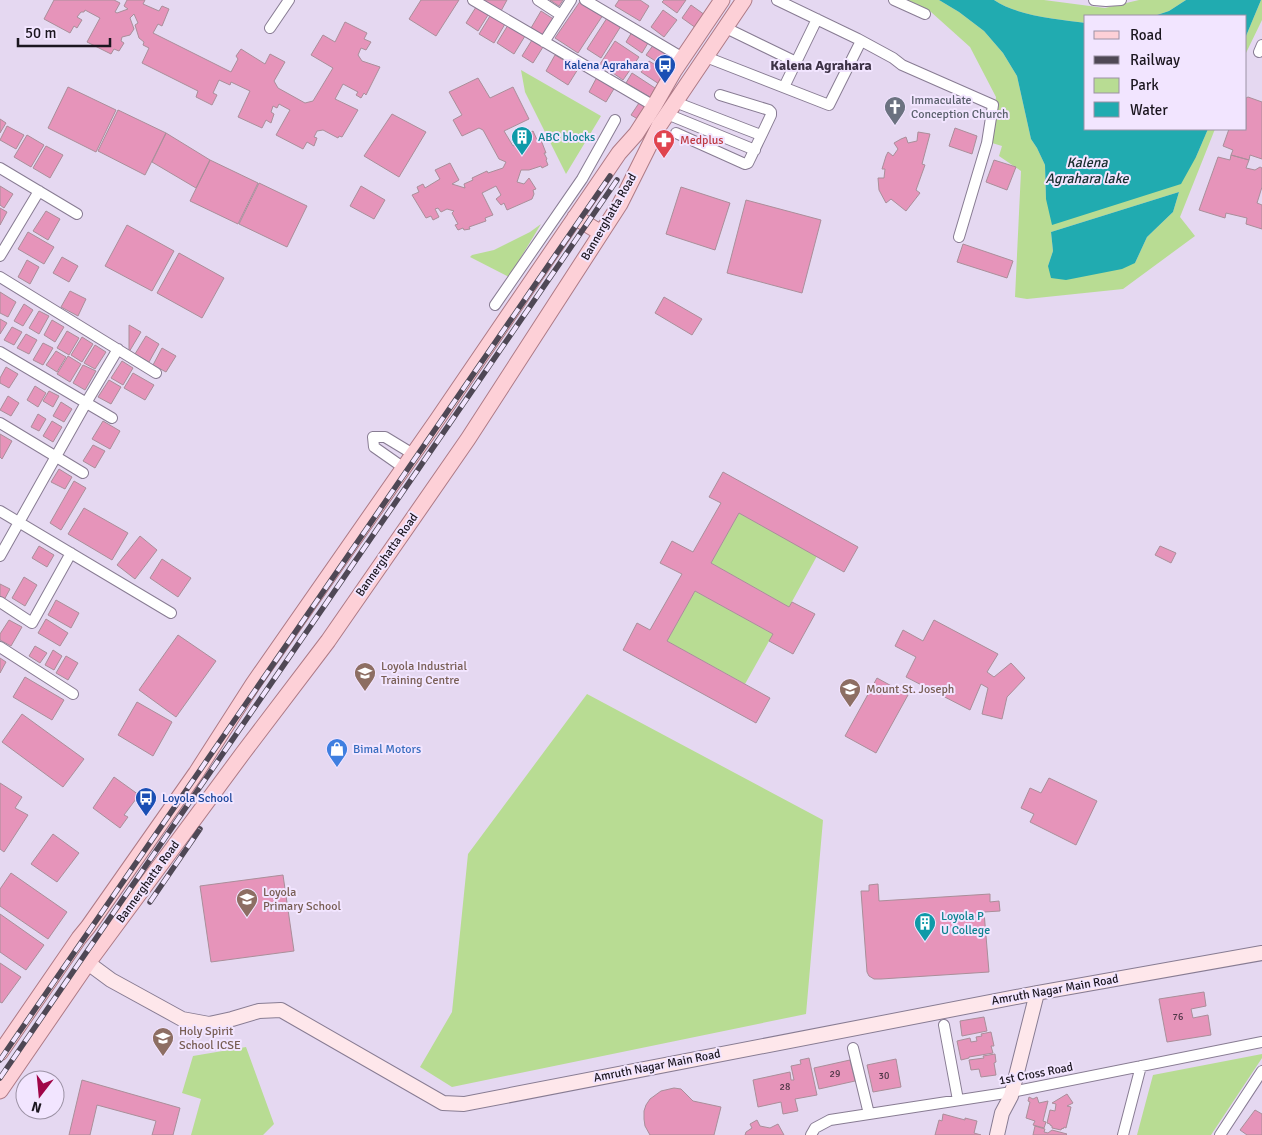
<svg xmlns="http://www.w3.org/2000/svg" width="1262" height="1135" viewBox="0 0 1262 1135" font-family="Signika,sans-serif">
	<rect width="100%" height="100%" fill="#e5d8f1"/>
	<path fill="#b8dc93" fill-rule="evenodd" d="M903,0H939L959,12L984,31L1003,53L1017,76L1031,139L1037,148L1045,165L1046,199L1196,157L1208,129H1215L1180,217L1195,236L1123,289L1027,299L1015,297L1021,171L999,156L1002,146L992,143L996,97L970,47L931,12ZM1179,192L1173,212L1147,237L1135,263L1048,266L1053,251L1051,232Z
		M994,0H1044L1105,8L1139,0H1186L1169,11L1154,16H1086V23C1058,19 1017,16 994,0Z
		M1261,0H1262V20L1246,53V36Z
		M521,70L601,116L566,174L525,92Z
		M541,224L509,277L470,257L472,255L494,250L530,232Z
		M739,513L817,556L789,607L711,563Z
		M695,591L773,634L745,684L667,641Z
		M587,694L823,820L806,1014L452,1087L420,1067L452,1012L468,854Z
		M246,1047L274,1124L263,1135H191L201,1099L182,1093L193,1056Z
		M1262,1054V1058L1211,1135H1137L1153,1075Z"/>
	<path fill="#21abb0" d="M939,0H994C1017,16 1058,19 1086,23V129H1208L1196,157L1181,184L1052,225L1046,199L1045,165L1037,148L1031,139L1017,76L1003,53L984,31L959,12Z
		M1186,0H1261L1246,36V16H1154L1169,11Z
		M1179,192L1173,212L1147,237L1135,263L1122,269L1066,280L1051,278L1048,266L1053,251L1051,232Z"/>
	<path fill="#e694ba" stroke="#aa8e9a" d="M54,0H114L120,3L115,12L117,13L128,9L124,6L127,0H145L143,4L159,11L162,6L169,9L162,26L158,24L153,33L231,72L238,59L236,56L241,49L265,64L270,54L285,62L274,81L278,88L305,103L313,101L333,68L311,55L323,35L335,42L345,22L367,33L364,39L371,42L366,50L361,48L358,55L362,61L380,67L366,95L364,93L361,98L356,95L358,92L343,84L335,99L358,110L342,137L339,136L338,138L323,130L317,131L314,137L317,138L314,146L307,142L303,149L276,135L290,110L279,104L277,108L273,106L271,112L274,114L271,123L266,120L262,128L238,117L250,91L231,82L230,85L219,80L213,93L217,95L212,105L196,97L198,91L142,63L149,48L143,45L144,42L139,38L135,25L138,23L134,14L130,18L134,29L130,35L122,37L121,41L124,43L119,51L114,49L111,54L87,42L100,18L85,10L84,12H81L77,17L82,20L77,28L74,26L70,33L44,19Z
		M421,0H459L436,36L409,19Z
		M483,0H507L501,11Z
		M550,0H563L559,6Z
		M581,0L603,15L578,53L555,38Z
		M619,0H640L649,6L640,21L615,6Z
		M664,0H686L677,13L662,2Z
		M691,5L705,15L696,28L682,18Z
		M476,7L488,15L478,31L466,23Z
		M663,10L677,20L664,37L651,27Z
		M541,11L555,20L545,37L531,28Z
		M490,16L505,24L494,43L479,34Z
		M607,18L621,26L601,58L587,49Z
		M508,25L525,36L514,54L497,43Z
		M632,32L648,43L642,53L626,42Z
		M532,40L543,47L533,63L522,56Z
		M615,41L639,57L623,80L600,64Z
		M654,44L675,57L668,69L646,55Z
		M555,55L578,69L568,85L546,71Z
		M649,61L667,72L659,84L641,72Z
		M632,73L655,88L650,97L626,83Z
		M597,77L615,87L606,102L589,92Z
		M478,78L490,98L513,87L529,119L504,131L513,146L526,139L525,135L533,131L538,142L541,140L546,153H544L547,159L546,160L548,165L542,168L541,166L529,170H521L517,182L524,184L529,178L536,189L533,190L534,194L532,199L507,210L504,203L501,205L496,199L501,195L496,186L482,193L493,215L485,218L486,221L469,227L470,229L464,230L463,228L458,230L455,225L458,224L452,213L454,211L447,209L441,212L438,208L435,209L439,217L433,220L431,216L426,218L412,195L419,192L417,187L423,184L425,188L440,179L435,170L450,163L459,180L452,184L465,188L464,184L473,180L472,178L487,171L488,173L503,168L506,162L499,159L483,130L479,128L462,136L453,120L462,115L449,92Z
		M68,87L116,110L96,152L48,128Z
		M1248,97L1262,102V159L1250,155L1249,160L1231,155L1233,150L1223,146L1229,129H1246V98Z
		M639,103L649,109L641,121L631,115Z
		M118,110L166,133L145,175L98,151Z
		M392,114L426,132L399,177L364,156Z
		M0,119L6,123L0,133Z
		M7,126L24,135L16,149L0,140Z
		M955,128L977,136L972,154L949,146Z
		M918,132L930,134L922,164L925,165L916,190L920,193L906,211L891,199L886,203L879,190L878,178H884L885,169H882L886,156L888,152L893,156L898,149L894,143L901,139L906,137L908,143L917,141Z
		M166,133L210,160L196,188L152,162Z
		M27,135L44,145L31,167L14,157Z
		M46,146L63,155L50,178L33,168Z
		M1231,155L1249,160L1246,168L1255,170L1260,167L1262,168V187L1257,203L1262,205V229L1246,224L1247,218L1226,213L1225,218L1199,210L1218,157L1230,160Z
		M210,160L258,183L238,224L190,201Z
		M994,160L1016,167L1007,190L986,182Z
		M259,183L307,206L287,247L239,224Z
		M0,186L13,194L4,208L0,205Z
		M361,186L385,200L374,219L350,206Z
		M681,187L730,203L715,250L666,234Z
		M746,200L821,220L802,293L727,273Z
		M0,208L7,212L0,225Z
		M46,211L60,219L48,240L33,231Z
		M127,225L174,251L152,291L105,266Z
		M28,232L54,247L44,264L18,249Z
		M963,244L1013,261L1007,278L957,262Z
		M179,253L224,278L202,318L157,293Z
		M62,257L78,266L69,282L53,273Z
		M27,260L39,267L30,284L18,277Z
		M70,291L86,299L78,316L61,307Z
		M0,292L16,302L8,317L0,313Z
		M664,297L702,319L692,335L655,313Z
		M24,304L33,310L23,326L14,321Z
		M39,311L49,316L39,334L29,328Z
		M0,319L7,323L0,334Z
		M52,320L64,327L55,342L44,335Z
		M129,325L141,332L129,352Z
		M12,327L22,332L14,345L4,340Z
		M67,331L79,338L69,355L57,348Z
		M26,334L37,340L29,354L17,348Z
		M146,336L159,344L149,362L135,354Z
		M82,337L93,344L82,362L71,355Z
		M43,343L53,348L43,365L33,360Z
		M95,345L106,352L95,369L84,363Z
		M162,348L176,356L166,372L153,365Z
		M56,351L66,357L57,372L46,365Z
		M68,356L81,364L70,382L57,374Z
		M122,361L133,368L123,385L111,378Z
		M83,365L96,371L85,390L73,383Z
		M6,367L18,374L9,388L0,383V378Z
		M133,373L154,385L145,400L124,388Z
		M109,380L121,387L111,404L98,397Z
		M35,386L46,393L38,407L27,400Z
		M49,391L59,396L53,407L43,401Z
		M8,396L19,403L11,416L0,410Z
		M61,402L72,409L64,422L53,416Z
		M38,414L46,419L39,431L31,427Z
		M52,421L62,427L53,442L43,436Z
		M103,421L120,431L110,449L92,439Z
		M0,434L12,441L2,459L0,457Z
		M93,445L105,451L95,468L83,461Z
		M59,469L72,477L65,489L51,482Z
		M723,472L858,547L844,572L739,513L711,563L789,607L792,602L815,614L793,654L769,641L773,634L695,591L667,641L770,698L756,723L623,650L637,623L650,630L682,574L660,563L672,541L693,552L721,503L709,497Z
		M74,481L86,488L61,530L50,523Z
		M84,508L128,533L112,560L68,534Z
		M140,536L157,550L135,579L117,565Z
		M39,546L54,555L47,567L32,558Z
		M1160,546L1176,553L1171,563L1155,555Z
		M162,559L191,578L178,597L150,578Z
		M24,577L37,585L25,606L12,598Z
		M0,584L10,589L4,600L0,597Z
		M56,600L79,613L71,628L48,615Z
		M46,619L68,633L60,646L38,633Z
		M9,620L22,627L11,646L0,640V634Z
		M934,620L998,654L987,672L994,677L1011,663L1025,678L1007,697L1002,719L982,714L988,688L981,684L970,710L906,677L916,657L895,646L903,630L923,641Z
		M178,635L216,661L176,717L139,690Z
		M35,646L47,653L40,663L29,656Z
		M53,650L62,656L54,670L45,665Z
		M66,656L78,663L68,680L56,673Z
		M0,658L6,662L0,673Z
		M25,677L64,700L52,720L13,697Z
		M877,678L908,695L876,753L845,736Z
		M137,702L172,722L153,756L118,735Z
		M22,714L84,759L63,787L2,742Z
		M114,777L139,795L124,815L128,817L120,828L93,808Z
		M1049,778L1097,801L1076,845L1030,822L1034,814L1021,808L1030,788L1041,793Z
		M0,783L22,797L15,808L28,815L4,852L0,849Z
		M53,834L79,853L57,882L31,864Z
		M11,873L67,912L48,939L0,906V889Z
		M283,875L294,951L211,962L200,886Z
		M878,884L879,901L990,894V902L999,901L1000,911L984,912L989,972L881,979H874L869,976L867,972L861,891H869V885Z
		M0,914L44,945L26,970L0,952Z
		M0,963L21,977L2,1003L0,1002Z
		M1204,992L1206,1006L1191,1009L1193,1018L1208,1015L1211,1035L1167,1042L1159,999Z
		M984,1017L987,1031L962,1036L960,1021Z
		M991,1032L994,1046H991L993,1053L969,1057V1058L961,1060L957,1041L970,1038L971,1042L977,1041L976,1037L982,1036L981,1034Z
		M995,1054L996,1062L994,1063L996,1075L981,1077L979,1069L971,1070L969,1060L984,1058L983,1056Z
		M809,1058L817,1095L795,1099L798,1111L783,1114L781,1102L758,1107L753,1080L790,1072L791,1080H794L791,1066L801,1064L800,1060Z
		M896,1059L901,1087L873,1092L867,1065Z
		M850,1060L855,1081L819,1089L814,1068Z
		M82,1080L180,1108L173,1135H152L156,1121L97,1105L90,1135H69Z
		M674,1088L681,1089L693,1101L721,1107L714,1135H650L645,1126L644,1119V1111L646,1105L650,1099L661,1091Z
		M1067,1094L1073,1103L1067,1106L1071,1107L1066,1128L1064,1127L1063,1129L1062,1128L1061,1130L1052,1128V1126L1050,1125V1124L1047,1123L1050,1110L1055,1111L1056,1104L1052,1103Z
		M1029,1097L1033,1099L1037,1097L1039,1103L1048,1101L1043,1121L1046,1122L1044,1128L1033,1125L1035,1121L1026,1118L1030,1102L1028,1101Z
		M1255,1110L1262,1114V1135H1247L1240,1130Z
		M943,1114L965,1120V1118L977,1121L974,1133L981,1135H935L939,1120L942,1121Z
		M757,1120L760,1126L770,1128L778,1124L784,1135H745L746,1132L752,1128L750,1124Z
		M1035,1126L1045,1129L1044,1132L1048,1133L1052,1130L1067,1134L1066,1135H1033Z"/>
	<g fill="none" stroke-linecap="round" stroke-linejoin="round">
		<g stroke="#887c93" stroke-width="12">
			<path id="street" d="M473,0L654,106
				M538,0L561,15
				M585,0L683,58
				M777,0L858,39L893,58L902,65L993,105L987,143L959,237
				M894,0L925,14
				M1094,0L1106,1L1121,0
				M270,28L289,0
				M726,28L796,62
				M544,42L571,0
				M1259,52L1262,45
				M706,57L829,105L861,41
				M784,87L817,19
				M675,102L758,134H762L771,115V112L769,110L720,95
				M667,114L755,150
				M676,133L745,164L748,163L762,134
				M0,168L77,214
				M0,256L39,191
				M0,277L156,373
				M495,305L582,179L615,120
				M0,352L112,418
				M0,423L83,473
				M404,468L374,447L373,437H385L413,454
				M0,511L171,613
				M0,556L86,403L118,349
				M0,602L32,623L71,553
				M0,647L73,694
				M944,1025L958,1100
				M853,1048L869,1114
				M811,1135L815,1128L830,1120L1012,1092L1262,1042
				M1123,1135L1141,1066
				M1220,1135L1262,1071"/>
		</g>
		<g stroke="#887c93" stroke-width="16">
			<path id="secondary" d="M88,963L111,980L182,1019L209,1024L232,1019L259,1011L281,1010L443,1103L464,1104L1037,993L1262,953
				M997,1135L1002,1113L1011,1096L1037,993"/>
		</g>
		<g stroke="#ad7a86" stroke-width="17">
			<path id="primary" d="M575,217L601,233
				M0,1053L79,938L88,927L196,773L253,684L437,420L619,153L636,134L654,106L674,71L722,0
				M0,1091L88,963L243,753L328,641L468,439L620,204L659,126L744,0"/>
		</g>
		<use href="#street" stroke="#fff" stroke-width="10"/>
		<use href="#secondary" stroke="#fee7eb" stroke-width="14"/>
		<use href="#primary" stroke="#fdd0d7" stroke-width="15"/>
		<g stroke="#4f4855" stroke-width="5.5">
			<path id="rail" d="M150,902L200,829
				M0,1060L610,176
				M0,1078L617,180"/>
		</g>
		<use href="#rail" stroke="#f2e5ff" stroke-width="4" stroke-dasharray="11" stroke-linecap="butt"/>
	</g>
	<defs>
		<g id="bus-pin" transform="scale(1.125)"><path d="M0 17L-7.5 6A9.5 9.5 0 1 1 7.5 6Z" fill="#1a4fb4" stroke="#f2e5ff"/><path d="M-5-6H5V4H4V6H2V4H-2V6H-4V4H-5ZM-3.5-4V0h7V-4ZM-3.5 1.2v1.5H-2V1.2ZM2 1.2v1.5H3.5V1.2Z" fill="#fff"/></g>
		<g id="church-pin" transform="scale(1.125)"><path d="M0 17L-7.5 6A9.5 9.5 0 1 1 7.5 6Z" fill="#6b7280" stroke="#f2e5ff"/><path d="M-1.2-6h2.4v3.5h3.3v2.4h-3.3V6h-2.4V-.1h-3.3v-2.4h3.3Z" fill="#fff"/></g>
		<g id="building-pin" transform="scale(1.125)"><path d="M0 17L-7.5 6A9.5 9.5 0 1 1 7.5 6Z" fill="#0f9aa8" stroke="#f2e5ff"/><path d="M-4-6H4V6H1V3H-1V6H-4ZM-2.5-4.3h1.7v1.8h-1.7ZM.8-4.3h1.7v1.8H.8ZM-2.5-1h1.7V.8h-1.7ZM.8-1h1.7V.8H.8Z" fill="#fff"/></g>
		<g id="pharmacy-pin" transform="scale(1.125)"><path d="M0 17L-7.5 6A9.5 9.5 0 1 1 7.5 6Z" fill="#e0444e" stroke="#f2e5ff"/><path d="M-2-6h4v4h4v4h-4v4h-4v-4h-4v-4h4Z" fill="#fff"/></g>
		<g id="university-pin" transform="scale(1.125)"><path d="M0 17L-7.5 6A9.5 9.5 0 1 1 7.5 6Z" fill="#8d6e63" stroke="#f2e5ff"/><path d="M0-5L7-2L0 1L-7-2ZM-4 1L0 2.5L4 1V4Q0 6-4 4Z" fill="#fff"/></g>
		<g id="school-pin" transform="scale(1.125)"><path d="M0 17L-7.5 6A9.5 9.5 0 1 1 7.5 6Z" fill="#8d6e63" stroke="#f2e5ff"/><path d="M0-5L7-2L0 1L-7-2ZM-4 1L0 2.5L4 1V4Q0 6-4 4Z" fill="#fff"/></g>
		<g id="shop-pin" transform="scale(1.125)"><path d="M0 17L-7.5 6A9.5 9.5 0 1 1 7.5 6Z" fill="#3f7fe0" stroke="#f2e5ff"/><path d="M-5-2.5h2.3a2.7 3.5 0 0 1 5.4 0H5L5.5 6h-11ZM-1.5-2.5h3a1.5 2.3 0 0 0-3 0Z" fill="#fff"/></g>
	</defs>
	<g fill-rule="evenodd">
		<use href="#bus-pin" x="665" y="65"/>
		<use href="#church-pin" x="895" y="107"/>
		<use href="#building-pin" x="522" y="137"/>
		<use href="#pharmacy-pin" x="664" y="140"/>
		<use href="#university-pin" x="365" y="673"/>
		<use href="#school-pin" x="850" y="689"/>
		<use href="#shop-pin" x="337" y="749"/>
		<use href="#bus-pin" x="146" y="798"/>
		<use href="#school-pin" x="247" y="899"/>
		<use href="#building-pin" x="925" y="923"/>
		<use href="#school-pin" x="163" y="1038"/>
	</g>
	<g text-anchor="middle" dominant-baseline="central" stroke-width="4" stroke-linejoin="round" paint-order="stroke">
		<g font-size="10" fill="#4e3646">
			<text x="1178" y="1017">76</text>
			<text x="835" y="1074">29</text>
			<text x="884" y="1076">30</text>
			<text x="785" y="1087">28</text>
		</g>
		<g font-size="12" fill="#164399" stroke="#f2e5ff" text-anchor="end">
			<text x="649" y="65">Kalena Agrahara</text>
			<text x="162" y="798" text-anchor="start">Loyola School</text>
		</g>
		<g font-size="12" fill="#5b616d" stroke="#f2e5ff" text-anchor="start">
			<text x="911" y="100">Immaculate<tspan x="911" dy="14">Conception Church</tspan></text>
		</g>
		<g font-size="12" fill="#0d838f" stroke="#f2e5ff" text-anchor="start">
			<text x="538" y="137">ABC blocks</text>
			<text x="941" y="916">Loyola P<tspan x="941" dy="14">U College</tspan></text>
		</g>
		<g font-size="12" fill="#be3a42" stroke="#f2e5ff" text-anchor="start">
			<text x="680" y="140">Medplus</text>
		</g>
		<g font-size="12" fill="#1b161f" stroke="#f2e5ff">
			<text transform="translate(609 217) rotate(-60)">Bannerghatta Road</text>
			<text transform="translate(387 555) rotate(-55)">Bannerghatta Road</text>
			<text transform="translate(148 882) rotate(-54)">Bannerghatta Road</text>
			<text transform="translate(1055 990) rotate(-10)">Amruth Nagar Main Road</text>
			<text transform="translate(657 1066) rotate(-11)">Amruth Nagar Main Road</text>
			<text transform="translate(1036 1074) rotate(-11)">1st Cross Road</text>
		</g>
		<g font-size="12" fill="#785e54" stroke="#f2e5ff" text-anchor="start">
			<text x="381" y="666">Loyola Industrial<tspan x="381" dy="14">Training Centre</tspan></text>
			<text x="866" y="689">Mount St. Joseph</text>
			<text x="263" y="892">Loyola<tspan x="263" dy="14">Primary School</tspan></text>
			<text x="179" y="1031">Holy Spirit<tspan x="179" dy="14">School ICSE</tspan></text>
		</g>
		<g font-size="12" fill="#366cbe" stroke="#f2e5ff" text-anchor="start">
			<text x="353" y="749">Bimal Motors</text>
		</g>
		<g font-size="14" font-weight="bold" fill="#3d3246" stroke="#f2e5ff">
			<text x="821" y="65">Kalena Agrahara</text>
		</g>
		<g font-size="14" font-style="italic" fill="#182e2e" stroke="#f2e5ff">
			<text x="1087" y="162">Kalena<tspan x="1087" dy="16">Agrahara lake</tspan></text>
		</g>
	</g>
	<rect x="1084" y="15" width="162" height="115" fill="#f2e5ff" stroke="#9c92a5"/>
	<rect x="1094" y="31" width="25" height="8" fill="#fdd0d7" stroke="#9c92a5"/>
	<text x="1130" y="40" font-size="15" fill="#1b161f">Road</text>
	<rect x="1094" y="56" width="25" height="8" fill="#4f4855" stroke="#9c92a5"/>
	<text x="1130" y="65" font-size="15" fill="#1b161f">Railway</text>
	<rect x="1094" y="78" width="25" height="15" fill="#b8dc93" stroke="#9c92a5"/>
	<text x="1130" y="90" font-size="15" fill="#1b161f">Park</text>
	<rect x="1094" y="102" width="25" height="15" fill="#21abb0" stroke="#9c92a5"/>
	<text x="1130" y="115" font-size="15" fill="#1b161f">Water</text>
	<g transform="translate(40 1095) rotate(196)"><circle r="24" fill="#f2e5ff" stroke="#9c92a5"/>
	<path d="M0-4L9 19L0 12L-9 19Z" fill="#a00547"/>
	<text y="-8" font-size="14" font-weight="bold" text-anchor="middle" fill="#1b161f">N</text>
	</g>
	<path d="M18 38v8h92v-8" fill="none" stroke="#1b161f" stroke-width="2.5"/>
	<text x="25" y="38" font-size="15" fill="#1b161f" stroke="#f2e5ff" stroke-width="4" paint-order="stroke">50 m</text>
</svg>
